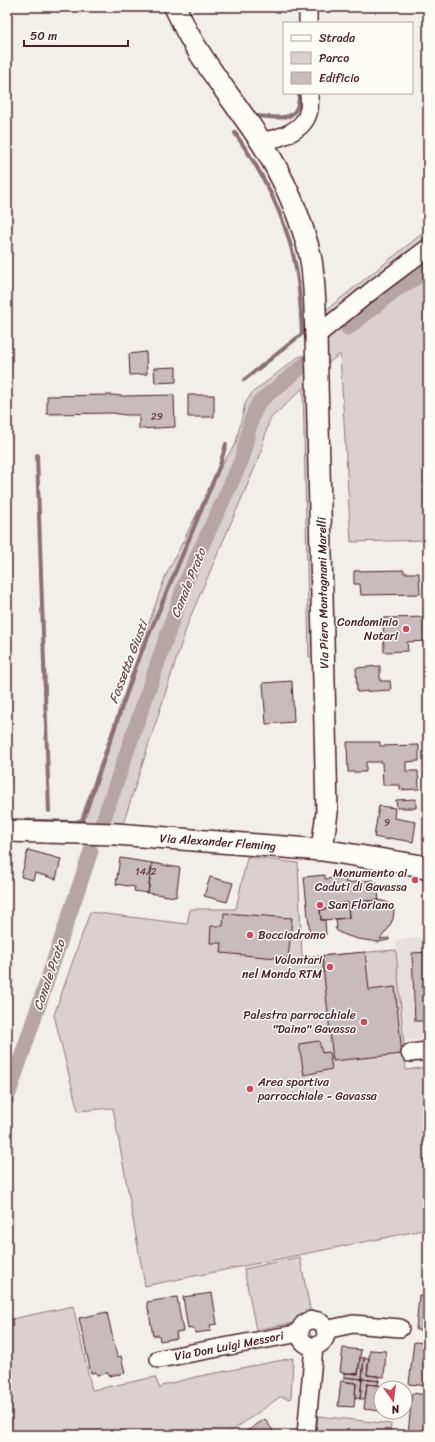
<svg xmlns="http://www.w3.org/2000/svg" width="435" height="1442" viewBox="0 0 435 1442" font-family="Sriracha,sans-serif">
	<rect width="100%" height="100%" fill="#f2efeb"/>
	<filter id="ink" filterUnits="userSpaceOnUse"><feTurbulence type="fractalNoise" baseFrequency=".025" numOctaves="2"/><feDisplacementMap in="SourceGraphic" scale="8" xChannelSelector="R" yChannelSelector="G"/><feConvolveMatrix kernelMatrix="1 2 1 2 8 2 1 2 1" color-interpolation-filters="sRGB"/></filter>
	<g filter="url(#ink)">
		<path fill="#e5dfdd" d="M428,937V1039L403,1041L396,940Z"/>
		<path fill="#d9d0cf" stroke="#92787d" d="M428,229V540L351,542L340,354L317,372L327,327L326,310Z
			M305,355L310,357L318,657H309L303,388L271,418L268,424L260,456L189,620L122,827L79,824L165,577L220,468L236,443L245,404L252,393L298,357Z
			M247,857L298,863L302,957L396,950L406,1070L428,1067V1229L145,1286L113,1108L78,1111L54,1015L90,912L187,924L190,909H236Z
			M300,1257L311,1314L300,1318L298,1322L256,1330L244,1269Z
			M73,1306L92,1390L155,1377L160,1389L164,1385L195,1377L293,1358L291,1399L280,1397L226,1435H7V1320Z
			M318,1416L391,1424L390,1435H316Z"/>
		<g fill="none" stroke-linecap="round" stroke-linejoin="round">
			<path stroke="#8b6f75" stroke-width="4" d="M257,116C280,118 300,123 299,93
				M235,133C263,173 285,215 295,263C300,286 301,310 302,334L244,380
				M37,455L49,811
				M7,820L75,822L83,820L137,663L220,465L226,444"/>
			<path stroke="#b7a5a6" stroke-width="15" d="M348,328L397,289L428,271
				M101,827L185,584C198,553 213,523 227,492C232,481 237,471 241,461C248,441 248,420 259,402L309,361
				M7,1099L91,851"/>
		</g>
		<path fill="#c8bbbb" stroke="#4a1f2b" d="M146,352L147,374L130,375L129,354Z
			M176,367V382L155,383L154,368Z
			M111,395L124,396L174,395L175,427L139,429V415H125L113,413L47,414V396Z
			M188,395H214V417H188Z
			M404,570V573H419L420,594L361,595L360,584H354V571Z
			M428,617V641L407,642L408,651L384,652L383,618Z
			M380,666V681H390L391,690L357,692L356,668Z
			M292,681L294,722L266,724L263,683Z
			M347,742H380V746L419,745V761L406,762V771H418L419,789L400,790V785H383L382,762H366V772H348Z
			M416,799V808H397L396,800Z
			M379,806L395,808L394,818L416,822L413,842L389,838V840L374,837Z
			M28,850L61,859L56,879L35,873L33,880L21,877Z
			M120,858L152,863L148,893L134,891L135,887L116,884Z
			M152,863L180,868L176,897L148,893Z
			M325,875V879L346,877V883L373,880L374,883H377L379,900L356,902L357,906L348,907V903L333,904L334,908L320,910L321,920H325L326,935L310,936L304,877Z
			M210,877L233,883L227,902L204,896Z
			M379,900L389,903L392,906L394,911L393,919L388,929L380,939L389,938V940L378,942L358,939L348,936L338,932L335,928H337L336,919L349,918L348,907L357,906L356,902Z
			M348,903L349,918L321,920L320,910L334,908L333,904Z
			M224,913L292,918L288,959L221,953L222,943H210L211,926H223Z
			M365,952L369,990L395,987L402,1054L333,1061L322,956Z
			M428,952V1021H415L412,953Z
			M319,1041L322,1053L329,1052L332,1069L304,1075L299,1044Z
			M212,1293L217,1324L210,1325L211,1331L195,1333L194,1328L188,1329L183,1297Z
			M419,1295L428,1296V1331L416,1330Z
			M177,1297L183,1331L176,1332L177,1338L160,1341L159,1335L153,1336L147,1302Z
			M107,1312L117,1357L121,1356L125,1373L109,1376L108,1373L97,1375L96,1372L91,1373L79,1318Z
			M414,1342L428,1343V1386L409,1384Z
			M343,1348L361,1350L358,1374L340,1372Z
			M370,1350L386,1351L384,1377L367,1375Z
			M360,1357L364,1358L362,1379L344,1377V1373L358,1374Z
			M364,1358H369L367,1375L379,1376V1381L362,1379Z
			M344,1377L362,1379L360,1399L355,1398L356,1383L344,1382Z
			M362,1379L379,1381L378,1385L367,1384L365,1399H360Z
			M341,1381L356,1383L354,1407L338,1406Z
			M367,1384L383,1386V1388H381L380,1411L364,1409Z
			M412,1393L428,1395V1429H424V1435H408Z
			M265,1419L276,1435H241Z"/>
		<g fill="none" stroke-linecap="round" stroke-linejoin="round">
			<g stroke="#4a1f2b" stroke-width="20">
				<path id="minor" d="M308,7V23
					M261,141C279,139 306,131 309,109C310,104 309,98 309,93
					M316,336L375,288L428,248
					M410,1053L428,1051
					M300 1333a13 13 0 1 1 26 0a13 13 0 1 1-26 0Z
					M325,1330L353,1324L400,1328
					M159,1359L300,1333
					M306,1435L314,1346"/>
			</g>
			<g stroke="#4a1f2b" stroke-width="24">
				<path id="tertiary" d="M175,7C179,15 183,24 187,32C208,70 236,104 260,140C282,174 303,221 311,260C315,285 315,311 316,336L327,812L322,850
					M7,831L116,834L322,850L416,865L428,869"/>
			</g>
			<use href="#minor" stroke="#fdfcf7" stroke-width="17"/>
			<use href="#tertiary" stroke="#fdfcf7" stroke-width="21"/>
		</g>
	</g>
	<g fill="#d1495b" stroke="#fdfcf7" stroke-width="1.5">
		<circle cx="406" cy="629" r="4"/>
		<circle cx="415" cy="880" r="4"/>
		<circle cx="320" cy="905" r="4"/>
		<circle cx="250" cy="935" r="4"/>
		<circle cx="330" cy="967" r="4"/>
		<circle cx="364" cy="1022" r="4"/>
		<circle cx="250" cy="1089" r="4"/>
	</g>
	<g text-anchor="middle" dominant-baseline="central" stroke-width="3" stroke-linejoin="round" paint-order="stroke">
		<g font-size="10" fill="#6a464f">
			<text x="157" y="417">29</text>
			<text x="387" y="823">9</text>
			<text x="146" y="872">14/2</text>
		</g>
		<g font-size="12" fill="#4a1f2b" stroke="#fdfcf7">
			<text transform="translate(323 593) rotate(-91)">Via Piero Montagnani Marelli</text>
			<text transform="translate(218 842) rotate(4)">Via Alexander Fleming</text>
			<text transform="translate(229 1346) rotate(-11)">Via Don Luigi Messori</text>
		</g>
		<g font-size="12" fill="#4a1f2b" stroke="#fdfcf7" text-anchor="end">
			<text x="398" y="622">Condominio<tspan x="398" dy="14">Notari</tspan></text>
			<text x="407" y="873">Monumento ai<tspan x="407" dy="14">Caduti di Gavassa</tspan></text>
			<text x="328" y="905" text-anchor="start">San Floriano</text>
			<text x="258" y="935" text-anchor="start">Bocciodromo</text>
			<text x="322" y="960">Volontari<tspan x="322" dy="14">nel Mondo RTM</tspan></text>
			<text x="356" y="1015">Palestra parrocchiale<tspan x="356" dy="14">"Daino" Gavassa</tspan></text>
			<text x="258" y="1082" text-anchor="start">Area sportiva<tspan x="258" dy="14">parrocchiale - Gavassa</tspan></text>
		</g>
		<g font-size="13" font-style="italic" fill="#704e56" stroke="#fdfcf7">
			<text transform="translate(188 583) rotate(-68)">Canale Prato</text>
			<text transform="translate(128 662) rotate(-69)">Fossetta Giusti</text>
			<text transform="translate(49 975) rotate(-71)">Canale Prato</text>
		</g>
	</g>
	<rect width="435" height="1442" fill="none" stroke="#fdfcf7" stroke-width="24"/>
	<rect x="12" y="12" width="411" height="1418" fill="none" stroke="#4a1f2b" stroke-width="1.5" filter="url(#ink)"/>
	<rect x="283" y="22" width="130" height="72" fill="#fdfcf7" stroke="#b5a4a5"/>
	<rect x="291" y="35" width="20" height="6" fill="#fdfcf7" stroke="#b5a4a5"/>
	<text x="319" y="42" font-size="12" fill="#4a1f2b">Strada</text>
	<rect x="291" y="52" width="20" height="12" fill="#d9d0cf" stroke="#b5a4a5"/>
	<text x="319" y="62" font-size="12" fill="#4a1f2b">Parco</text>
	<rect x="291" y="72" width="20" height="12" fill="#c8bbbb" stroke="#b5a4a5"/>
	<text x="319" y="82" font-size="12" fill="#4a1f2b">Edificio</text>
	<g transform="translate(393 1400) rotate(166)"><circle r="19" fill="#fdfcf7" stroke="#b5a4a5"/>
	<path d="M0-3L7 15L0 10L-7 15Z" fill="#d1495b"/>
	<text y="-6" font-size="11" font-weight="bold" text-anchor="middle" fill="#4a1f2b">N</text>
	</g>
	<path d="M24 40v6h104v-6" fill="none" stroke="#4a1f2b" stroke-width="2"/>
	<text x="30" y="40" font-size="12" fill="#4a1f2b" stroke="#fdfcf7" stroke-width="3" paint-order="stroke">50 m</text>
</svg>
